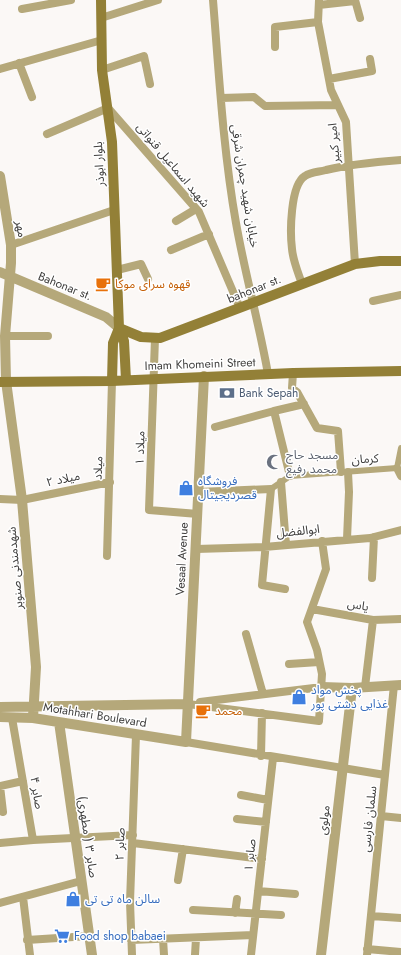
<svg xmlns="http://www.w3.org/2000/svg" width="401" height="955" viewBox="0 0 401 955" font-family="Jost,'Noto Sans Arabic',sans-serif">
	<rect width="100%" height="100%" fill="#fbf8f6"/>
	<g fill="none" stroke-linecap="round" stroke-linejoin="round">
		<path stroke="#b5a87a" stroke-width="6" d="M271,489L290,476L397,468L401,448"/>
		<path stroke="#b5a87a" stroke-width="8" d="M213,0C219,74 223,149 236,223C245,274 259,323 268,374
			M319,0L318,22L331,90L346,122L355,264
			M355,0L360,18
			M319,5L355,1
			M22,9L71,0
			M101,18L158,0
			M275,47V27L318,22
			M19,63L32,97
			M0,69L102,40
			M102,70L144,56L150,84
			M329,79L372,71L370,59
			M221,98L254,97L265,106L338,105
			M47,134L108,108L199,212L240,308
			M176,221L196,209
			M11,245L114,210
			M171,250L209,234
			M117,270L141,264L148,279
			M302,284C298,272 293,261 292,249C290,233 290,185 305,176C311,172 319,172 326,170C351,164 375,162 401,160
			M373,301L401,295
			M5,336H48
			M155,338L149,510L198,514
			M293,373L292,388L297,392L317,428L338,431L341,472
			M215,427L274,411
			M397,468L401,476
			M290,476L274,411L304,404
			M281,482L286,545
			M199,492L271,489L262,585L285,589
			M0,499L22,500L110,482
			M347,539L349,492L348,472
			M196,549L264,547L370,538L401,530
			M107,556L112,381
			M372,578L374,537
			M312,609L373,620L401,619
			M246,634L263,694
			M289,664L319,662
			M365,687L373,620
			M200,702L322,687
			M188,704L319,721L322,674L317,650L307,622L326,569L322,541
			M186,742L385,775
			M261,756L262,713
			M241,795L268,800
			M3,812L0,786L23,781
			M381,816L401,818
			M237,819L266,822
			M33,840L133,835
			M0,843L33,840L12,718
			M133,843L262,859
			M178,880L183,849
			M258,891L295,894
			M23,897L30,955
			M0,903L81,881
			M193,910L281,915
			M235,913L237,899
			M371,916L401,918
			M163,939L164,955
			M27,940L89,936
			M131,940L253,935
			M367,949L401,952
			M132,955L130,902L136,735
			M195,955L196,938
			M251,955L273,758
			M367,955L394,685"/>
		<path stroke="#b5a87a" stroke-width="10" d="M0,176L11,245V263L5,336L6,381L22,500L36,667L33,718
			M0,272L106,317L119,328
			M322,687L352,688L401,685
			M0,707L188,704
			M0,717L33,718L186,742L204,376
			M59,722L92,955
			M321,955L352,688"/>
		<path stroke="#938037" stroke-width="10" d="M101,0L102,70L112,142L119,328L124,341L126,380
			M119,328L141,337L160,338L355,264L380,261H401
			M112,381L113,343L119,328
			M0,382L112,381L293,373L401,371"/>
	</g>
	<defs>
		<g id="cafe-bare" transform="scale(1.2)"><path d="M-5.5-4.5H6V0H3Q3 3.5 0 3.5H-2.5Q-5.5 3.5-5.5 0ZM3-3.2v2h1.7v-2ZM-6 4.5H4V6H-6Z" fill="#e8710a" stroke="#fff" stroke-width="2.5" paint-order="stroke"/></g>
		<g id="bank-bare" transform="scale(1.2)"><path d="M-6-4H6V4H-6ZM0-2.3a2.3 2.3 0 1 0 0 4.6a2.3 2.3 0 1 0 0-4.6Z" fill="#5c6f8a" stroke="#fff" stroke-width="2.5" paint-order="stroke"/></g>
		<g id="mosque-bare" transform="scale(1.2)"><path d="M3.5-4.9A6 6 0 1 0 3.5 4.9A5 5 0 1 1 3.5-4.9Z" fill="#6b7280" stroke="#fff" stroke-width="2.5" paint-order="stroke"/></g>
		<g id="shop-bare" transform="scale(1.2)"><path d="M-5-2.5h2.3a2.7 3.5 0 0 1 5.4 0H5L5.5 6h-11ZM-1.5-2.5h3a1.5 2.3 0 0 0-3 0Z" fill="#3f7fe0" stroke="#fff" stroke-width="2.5" paint-order="stroke"/></g>
		<g id="supermarket-bare" transform="scale(1.2)"><path d="M-6-5.5h2.5l.6 2H6L4.5 2H-2.5L-4.4-4H-6ZM-1.5 3.2a1.3 1.3 0 1 0 .1 0ZM3 3.2a1.3 1.3 0 1 0 .1 0Z" fill="#3f7fe0" stroke="#fff" stroke-width="2.5" paint-order="stroke"/></g>
	</defs>
	<g fill-rule="evenodd">
		<use href="#cafe-bare" x="103" y="284"/>
		<use href="#bank-bare" x="227" y="393"/>
		<use href="#mosque-bare" x="274" y="462"/>
		<use href="#shop-bare" x="186" y="488"/>
		<use href="#shop-bare" x="299" y="697"/>
		<use href="#cafe-bare" x="203" y="711"/>
		<use href="#shop-bare" x="73" y="899"/>
		<use href="#supermarket-bare" x="62" y="936"/>
	</g>
	<g text-anchor="middle" dominant-baseline="central" stroke-width="3" stroke-linejoin="round" paint-order="stroke">
		<g font-size="12" fill="#3e3d3c" stroke="#fff">
			<text transform="translate(334 143) rotate(-95)">امیر کبیر</text>
			<text transform="translate(99 164) rotate(-93)">بلوار ابوذر</text>
			<text transform="translate(173 165) rotate(50)">شهید اسماعیل قنواتی</text>
			<text transform="translate(245 186) rotate(81)">خیابان شهید چمران شرقی</text>
			<text transform="translate(21 229) rotate(81)">مهر</text>
			<text transform="translate(65 286) rotate(22)">Bahonar st.</text>
			<text transform="translate(254 289) rotate(-22)">bahonar st.</text>
			<text transform="translate(200 364) rotate(-2)">Imam Khomeini Street</text>
			<text transform="translate(140 448) rotate(-88)">میلاد ۱</text>
			<text transform="translate(365 459) rotate(-4)">کرمان</text>
			<text transform="translate(98 468) rotate(-88)">میلاد</text>
			<text transform="translate(63 479) rotate(-12)">میلاد ۲</text>
			<text transform="translate(298 531) rotate(-6)">ابوالفضل</text>
			<text transform="translate(182 559) rotate(-87)">Vesaal Avenue</text>
			<text transform="translate(15 568) rotate(-95)">شهدمندنی صنوبر</text>
			<text transform="translate(358 605) rotate(10)">یاس</text>
			<text transform="translate(95 715) rotate(9)">Motahhari Boulevard</text>
			<text transform="translate(37 793) rotate(81)">صابر ۴</text>
			<text transform="translate(369 819) rotate(-84)">سلمان فارسی</text>
			<text transform="translate(324 820) rotate(-83)">مولوی</text>
			<text transform="translate(88 837) rotate(82)">صابر ۳ ( مطهری)</text>
			<text transform="translate(120 844) rotate(-88)">صابر ۲</text>
			<text transform="translate(250 855) rotate(-84)">صابر ۱</text>
		</g>
		<g font-size="12" fill="#c56008" stroke="#fff" text-anchor="start">
			<text x="115" y="284">قهوه سرای موکا</text>
			<text x="215" y="711">محمد</text>
		</g>
		<g font-size="12" fill="#4e5e75" stroke="#fff" text-anchor="start">
			<text x="239" y="393">Bank Sepah</text>
		</g>
		<g font-size="12" fill="#5b616d" stroke="#fff" text-anchor="start">
			<text x="286" y="455">مسجد حاج<tspan x="286" dy="14">محمد رفیع</tspan></text>
		</g>
		<g font-size="12" fill="#366cbe" stroke="#fff" text-anchor="start">
			<text x="198" y="481">فروشگاه<tspan x="198" dy="14">قصردیجیتال</tspan></text>
			<text x="311" y="690">پخش مواد<tspan x="311" dy="14">غذایی دشتی پور</tspan></text>
			<text x="85" y="899">سالن ماه تی تی</text>
			<text x="74" y="936">Food shop babaei</text>
		</g>
	</g>
</svg>
